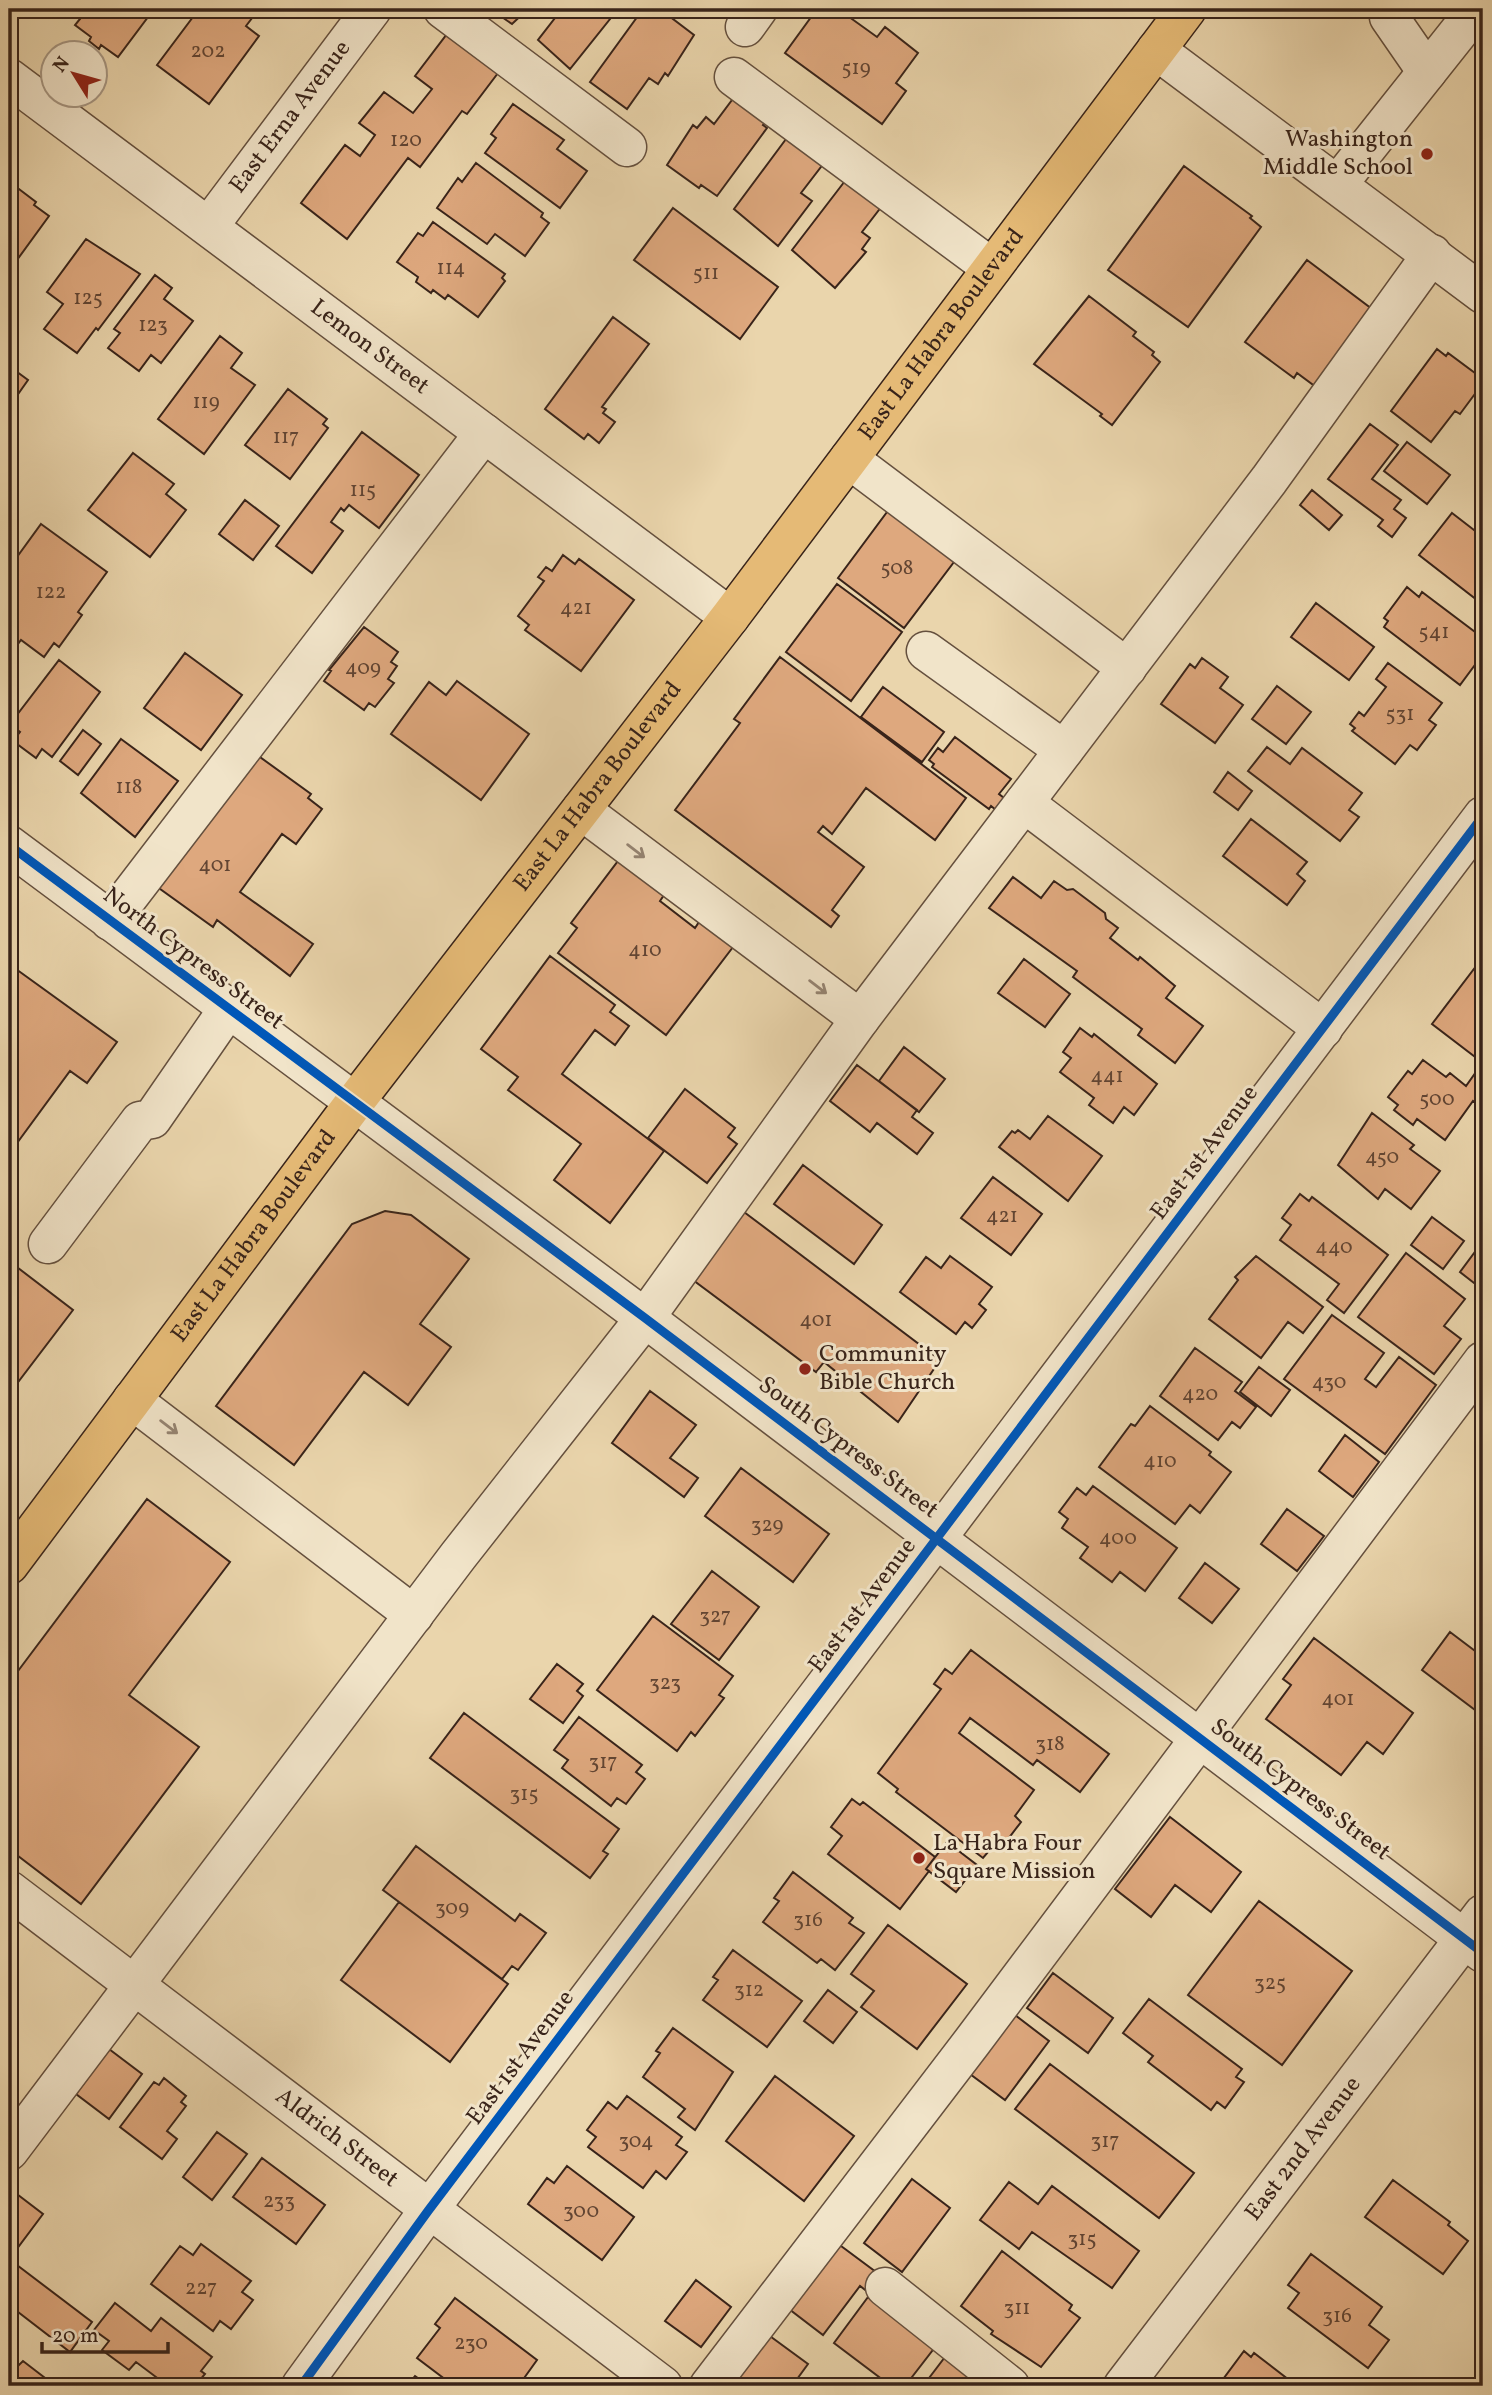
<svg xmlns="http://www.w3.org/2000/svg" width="1492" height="2395" viewBox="0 0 1492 2395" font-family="Vollkorn,serif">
	<rect width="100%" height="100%" fill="#ead5ac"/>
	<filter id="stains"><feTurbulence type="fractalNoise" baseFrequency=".00286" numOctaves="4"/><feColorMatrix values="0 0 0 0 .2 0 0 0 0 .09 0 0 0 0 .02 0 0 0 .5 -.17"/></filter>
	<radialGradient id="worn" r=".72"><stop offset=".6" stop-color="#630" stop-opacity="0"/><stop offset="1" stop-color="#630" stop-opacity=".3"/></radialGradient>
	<path fill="#dea87e" stroke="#39241a" stroke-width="2" d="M88,9H154L118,57L101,45L99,49L89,41L91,37L75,25Z
		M199,9H259L246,26L259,36L209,104L157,65Z
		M496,9H528L512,24L496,13Z
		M562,9H618L570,69L538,40Z
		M643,9H652L662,17L665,13L694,35L668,76L665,73L658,84L649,78L627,109L590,82Z
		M817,9H838L877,37L885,27L918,53L896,83L906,91L882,124L785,53Z
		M447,34L498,73L467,114L462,111L420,167L408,158L347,239L301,203L345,145L360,156L375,135L359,123L384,92L413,113L432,89L415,76Z
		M738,92L768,119L763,125L767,128L717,196L701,185L699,188L667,165L693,125L697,128L706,117L714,124Z
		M513,104L564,140L557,149L587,171L560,208L485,153L496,138L491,134Z
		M789,135L827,159L801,193L812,201L778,246L734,209Z
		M476,163L543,213L541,217L549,223L525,256L495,234L487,244L437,208L458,178L462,182Z
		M1184,166L1252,216L1250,218L1261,227L1188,327L1108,270Z
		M848,177L885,202L862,232L870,238L862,249L866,252L835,288L792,250Z
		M11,183L36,202L34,205L49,216L9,271V187Z
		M673,208L778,287L740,339L634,260Z
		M433,222L505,274L502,278L505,281L478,317L448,295L445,299L433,290L431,293L416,282L418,277L397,262L418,233L423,236Z
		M86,239L140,274L98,330L96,328L77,353L44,329L63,304L47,292Z
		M1307,260L1372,309L1316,387L1297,373L1294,378L1245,342Z
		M155,275L172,288L164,299L193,321L161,363L151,355L139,371L108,348L120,333L114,329Z
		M1089,296L1136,332L1133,336L1154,352L1152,355L1160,362L1112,425L1100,416L1102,414L1034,364Z
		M613,317L649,344L602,407L606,409L603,413L615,422L599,443L588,434L584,439L545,409Z
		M220,336L242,353L231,368L255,385L204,454L158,419Z
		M1437,349L1446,356L1448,353L1483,379V383L1460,414L1455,411L1431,442L1391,411Z
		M9,366L28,380L9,407Z
		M288,389L327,419L323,424L328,428L290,479L245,445Z
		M1370,424L1398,445L1372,479L1401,500L1394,509L1406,518L1392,537L1378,526L1383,520L1328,479Z
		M362,432L419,475L379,528L349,505L344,511L341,508L331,522L343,531L312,573L276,546Z
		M1407,442L1450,475L1427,504L1384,471Z
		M133,453L174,484L166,494L186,510L150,557L88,510Z
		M1312,490L1342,515L1329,530L1300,505Z
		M245,500L279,526L253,560L219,534Z
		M890,508L957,558L904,628L838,578Z
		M1452,513L1483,537V591L1477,600L1419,555Z
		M41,524L107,572L78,612L82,615L59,647L54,643L44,657L21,640L9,656V568Z
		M563,555L575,564L579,559L634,600L581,671L525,630L529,625L518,616L544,581L538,577L546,567L552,571Z
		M837,584L902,632L851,701L786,652Z
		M1407,587L1419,597L1422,592L1483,638V654L1460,685L1384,627L1388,621L1384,618Z
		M1316,603L1374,647L1349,680L1291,637Z
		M364,627L398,652L391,662L397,666L388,679L394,683L375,707L369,703L364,710L324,681L331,671L329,670Z
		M185,653L242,695L201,750L144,708Z
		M780,657L966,798L935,840L866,788L832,834L823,826L818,832L864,867L832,910L839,916L831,927L675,810L740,723L734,719Z
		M1202,658L1228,677L1220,688L1243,705L1215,743L1161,704L1190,664L1195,668Z
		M59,660L100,692L52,757L42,749L36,758L13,741L20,732L10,724Z
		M1388,663L1442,703L1429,720L1436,725L1417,750L1410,745L1395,764L1352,731L1355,728L1350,724L1359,712L1364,716L1386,687L1376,679Z
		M457,681L529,734L481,800L391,734L429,682L446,695Z
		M1277,686L1311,712L1286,744L1252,719Z
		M883,687L944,732L922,762L861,717Z
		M83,730L101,744L78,775L60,761Z
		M955,737L1011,779L999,794L1004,798L996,810L991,806L989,809L932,767L934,764L929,760L938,748L943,752Z
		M121,739L178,781L135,837L81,793Z
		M1267,747L1290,764L1302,748L1362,793L1349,810L1359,817L1340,841L1248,771Z
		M253,752L311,794L308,798L322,809L296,844L282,834L240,892L313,944L290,976L217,920L213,927L156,886Z
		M1228,772L1252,791L1238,810L1214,792Z
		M1251,819L1307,862L1297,874L1305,881L1287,905L1223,856Z
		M618,861L664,895L660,901L695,928L699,922L733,947L666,1035L558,953L577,928L571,923Z
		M1013,877L1041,898L1054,881L1067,890L1073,889L1105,913L1106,919L1118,928L1110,938L1138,960L1140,957L1175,986L1166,998L1203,1026L1175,1063L1138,1035L1142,1029L1073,977L1077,971L989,908Z
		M550,956L615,1005L610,1012L629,1026L615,1045L595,1030L562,1074L664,1151L610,1223L554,1180L581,1144L508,1090L518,1077L481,1049Z
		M1024,959L1070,994L1045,1027L998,993Z
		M1480,961L1483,964V1063L1432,1024Z
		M9,964L117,1042L87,1083L70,1071L9,1154Z
		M1080,1028L1092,1037L1094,1034L1157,1084L1134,1115L1124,1107L1113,1123L1089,1105L1094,1098L1060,1072L1071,1058L1063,1052Z
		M904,1047L945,1079L919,1112L879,1081Z
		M1423,1060L1446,1077L1450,1073L1466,1086L1476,1072L1483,1078V1109L1473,1101L1445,1140L1417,1119L1413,1125L1394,1110L1398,1105L1388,1097L1408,1071L1412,1074Z
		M857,1065L917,1110L912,1117L933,1133L917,1154L877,1123L870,1132L830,1101Z
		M685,1089L735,1128L728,1137L737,1144L707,1183L648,1138Z
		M1372,1113L1414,1145L1410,1149L1440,1171L1411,1209L1385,1189L1378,1199L1338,1165Z
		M1048,1116L1102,1156L1068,1201L999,1147L1012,1131L1015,1133L1018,1130L1030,1139Z
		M803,1165L882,1225L854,1264L774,1204Z
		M993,1177L1042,1214L1011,1255L961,1218Z
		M1300,1194L1309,1201L1312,1197L1388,1255L1344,1313L1327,1300L1339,1284L1280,1240L1291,1225L1282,1218Z
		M385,1211L411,1215L469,1259L420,1324L451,1347L408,1405L364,1372L294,1465L216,1406L352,1224Z
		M744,1212L940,1360L898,1422L824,1362L816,1372L693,1280Z
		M1432,1217L1464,1241L1443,1269L1411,1245Z
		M1483,1241V1290L1460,1272Z
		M1406,1253L1465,1299L1444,1326L1461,1339L1434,1374L1358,1317Z
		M950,1256L992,1287L979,1304L986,1310L972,1328L965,1322L956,1334L900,1292L926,1257L941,1268Z
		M1256,1256L1323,1307L1303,1333L1288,1322L1261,1358L1209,1319L1238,1280L1235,1277Z
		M9,1261L73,1310L9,1394Z
		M1332,1315L1384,1353L1365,1379L1376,1387L1399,1357L1436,1385L1385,1454L1284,1379Z
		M1195,1348L1242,1382L1235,1391L1256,1407L1240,1428L1232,1422L1218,1440L1160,1396Z
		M1259,1367L1290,1390L1271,1416L1240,1392Z
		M650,1391L696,1425L670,1458L698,1478L684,1497L612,1443Z
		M1150,1406L1211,1452L1209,1455L1231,1472L1200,1513L1190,1505L1175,1524L1099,1467L1131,1424L1135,1426Z
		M1345,1435L1379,1462L1353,1497L1319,1471Z
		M741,1468L829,1534L793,1582L705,1516Z
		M1093,1486L1177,1548L1145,1591L1120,1572L1112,1582L1080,1558L1088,1547L1062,1528L1068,1519L1059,1512L1077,1488L1086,1495Z
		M147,1499L230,1562L129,1695L199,1747L81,1904L9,1849V1683Z
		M1287,1509L1324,1536L1297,1571L1261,1544Z
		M1205,1563L1239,1589L1212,1623L1179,1598Z
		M712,1571L759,1607L719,1660L671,1624Z
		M653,1616L733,1676L719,1695L724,1698L695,1736L691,1732L677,1751L597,1690Z
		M1450,1632L1483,1657V1716L1422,1670Z
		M1314,1638L1413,1713L1383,1754L1367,1742L1341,1775L1266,1719L1291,1685L1283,1679Z
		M971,1650L1109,1754L1080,1792L1037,1760L1033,1765L970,1718L959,1733L1034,1790L1015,1816L1021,1822L999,1851L993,1846L983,1858L896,1792L898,1789L878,1773L941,1689L934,1684L945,1669L952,1674Z
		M557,1664L583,1684L577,1691L583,1696L563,1723L530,1699Z
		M464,1713L619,1829L603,1851L608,1854L590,1878L430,1758Z
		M579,1717L642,1765L636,1772L645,1779L626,1804L617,1798L611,1806L562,1768L568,1760L554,1750Z
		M852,1799L860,1805L863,1802L935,1857L926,1869L929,1871L900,1909L828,1854L842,1836L831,1827Z
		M1170,1817L1241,1872L1211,1912L1175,1885L1151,1917L1115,1889Z
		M947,1842L977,1865L956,1892L926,1869Z
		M416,1846L515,1921L520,1914L546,1933L518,1970L512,1966L502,1979L383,1890Z
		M793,1872L853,1918L849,1923L864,1933L835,1970L821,1959L817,1963L763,1922L779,1901L774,1898Z
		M1259,1901L1352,1971L1282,2065L1188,1995Z
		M399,1902L508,1984L450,2062L341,1980Z
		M888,1925L967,1984L917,2049L861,2007L874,1991L851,1974Z
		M733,1950L802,2001L767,2047L703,2000L718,1980L713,1977Z
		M1053,1973L1113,2018L1088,2053L1027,2008Z
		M828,1990L857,2012L833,2043L804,2021Z
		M1149,1999L1242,2069L1236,2077L1244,2082L1225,2108L1217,2102L1211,2110L1148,2062L1153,2056L1123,2033Z
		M1015,2015L1049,2041L1005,2100L970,2074Z
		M673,2028L733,2072L695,2130L678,2117L685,2109L643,2077L660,2053L656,2051Z
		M109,2049L142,2074L109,2119L76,2094Z
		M1050,2064L1194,2173L1159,2218L1015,2109Z
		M775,2076L854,2136L804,2201L726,2141Z
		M164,2078L186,2096L181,2102L186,2106L167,2131L177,2139L162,2159L120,2127L154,2082L159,2085Z
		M627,2096L682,2137L676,2145L687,2152L666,2179L656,2171L643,2188L588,2147L596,2137L587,2130L608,2102L617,2109Z
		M217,2132L247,2154L212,2200L183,2177Z
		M262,2158L325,2205L296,2244L233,2197Z
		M567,2166L634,2217L602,2260L528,2204L547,2178L554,2183Z
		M912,2179L950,2208L902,2272L864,2243Z
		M1393,2180L1450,2222L1448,2225L1468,2241L1443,2274L1365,2217Z
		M1009,2182L1038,2204L1052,2186L1139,2251L1112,2288L1032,2232L1019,2249L980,2220Z
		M9,2188L43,2214L13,2254L9,2251Z
		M837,2243L880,2275L868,2292L860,2286L823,2335L789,2309Z
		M201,2244L251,2281L242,2292L253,2300L231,2329L220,2321L213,2331L151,2284L180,2246L193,2255Z
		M1002,2251L1072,2305L1069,2310L1080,2318L1041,2367L991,2334L993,2331L961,2306Z
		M1311,2254L1382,2307L1369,2325L1389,2340L1368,2368L1288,2308L1299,2293L1288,2285Z
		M9,2259L92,2322L70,2352L9,2305Z
		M696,2280L731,2307L701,2347L665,2321Z
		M868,2297L939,2342L905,2386H891L834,2343Z
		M455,2298L537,2360L522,2381L525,2386H454L417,2358L440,2328L435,2324Z
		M115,2303L151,2331L161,2318L212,2357L201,2371L205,2374L195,2386H168L136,2362L129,2370L102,2350L109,2341L94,2330Z
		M763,2331L808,2364L792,2386H730Z
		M1244,2351L1251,2357L1254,2353L1297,2386L1302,2379L1312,2386H1218Z
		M948,2353L998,2386H923Z
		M9,2357L19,2365L23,2361L49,2381L46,2386H9Z
		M415,2376L429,2386H407Z"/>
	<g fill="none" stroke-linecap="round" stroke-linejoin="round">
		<g stroke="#65503e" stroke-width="41">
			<g id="minor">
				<path d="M443,9L627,147"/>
				<path d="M1389,9V17L1427,72"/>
				<path d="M745,27L758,9"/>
				<path d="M1156,50L1483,294"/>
				<path d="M734,77L992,268"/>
				<path id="s1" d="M9,78L730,617"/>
				<path d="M1338,184L1477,9"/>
				<path id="s2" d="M209,226L372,9"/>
				<path d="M849,459L1127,668"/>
				<path d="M926,651L1064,750"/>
				<path d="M1024,803L1323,1029"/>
				<path d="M581,810L860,1019"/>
				<path d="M9,845L645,1318L1483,1953"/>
				<path d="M110,921L484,433"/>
				<path d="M48,1244L140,1121L152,1119L228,1009"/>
				<path d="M132,1400L414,1615"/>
				<path id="s3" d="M9,1890L663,2386"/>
				<path d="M9,2151L458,1556L645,1318L860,1019L1269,480L1432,254"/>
				<path d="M885,2287L1010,2386"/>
				<path d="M301,2386L428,2211L1483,816"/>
				<path d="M709,2386L972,2042L1483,1361"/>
				<path id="s4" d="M1123,2386L1483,1914"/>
			</g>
		</g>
		<g stroke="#39241a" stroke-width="41">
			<g id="major">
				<path id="s5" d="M9,1565L354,1103L730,617L1187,9"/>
			</g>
		</g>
		<use href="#minor" stroke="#f1e4c9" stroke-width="38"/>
		<use href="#major" stroke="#e5ba76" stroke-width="38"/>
		<g stroke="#f1e4c9" stroke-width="13">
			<path id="cycleway" d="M9,845L645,1318L1483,1953
				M301,2386L428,2211L1483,816"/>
		</g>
		<use href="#cycleway" stroke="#0057b8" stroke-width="9"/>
	</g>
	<defs><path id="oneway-shaft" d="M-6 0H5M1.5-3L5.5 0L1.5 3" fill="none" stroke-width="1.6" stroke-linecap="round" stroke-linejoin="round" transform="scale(1.75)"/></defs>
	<g stroke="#958472">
		<use href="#oneway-shaft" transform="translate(636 851) rotate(37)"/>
		<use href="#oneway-shaft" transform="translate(818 987) rotate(37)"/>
		<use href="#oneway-shaft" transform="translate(169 1427) rotate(37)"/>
	</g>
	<g fill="#8f2418" stroke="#f1e4c9" stroke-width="2.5">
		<circle cx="1427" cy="154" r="7"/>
		<circle cx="805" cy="1369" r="7"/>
		<circle cx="919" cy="1858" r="7"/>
	</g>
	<g text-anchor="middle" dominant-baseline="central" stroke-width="6" stroke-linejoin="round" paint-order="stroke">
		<g font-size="21" fill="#624533">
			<text x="208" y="51">202</text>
			<text x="856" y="68">519</text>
			<text x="406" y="140">120</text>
			<text x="451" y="268">114</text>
			<text x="706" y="273">511</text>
			<text x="88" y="298">125</text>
			<text x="153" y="325">123</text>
			<text x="206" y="402">119</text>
			<text x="286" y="437">117</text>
			<text x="363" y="490">115</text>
			<text x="897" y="568">508</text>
			<text x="51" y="592">122</text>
			<text x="576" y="608">421</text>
			<text x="1434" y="632">541</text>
			<text x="363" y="668">409</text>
			<text x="1400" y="714">531</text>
			<text x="129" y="787">118</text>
			<text x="215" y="865">401</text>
			<text x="645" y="950">410</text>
			<text x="1107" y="1076">441</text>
			<text x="1437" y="1099">500</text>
			<text x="1382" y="1157">450</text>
			<text x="1002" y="1216">421</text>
			<text x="1334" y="1247">440</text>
			<text x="816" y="1320">401</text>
			<text x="1329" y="1382">430</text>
			<text x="1200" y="1394">420</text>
			<text x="1160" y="1461">410</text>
			<text x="767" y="1525">329</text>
			<text x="1118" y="1538">400</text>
			<text x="715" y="1616">327</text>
			<text x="665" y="1683">323</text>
			<text x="1338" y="1699">401</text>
			<text x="1050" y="1744">318</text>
			<text x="603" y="1762">317</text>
			<text x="524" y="1794">315</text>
			<text x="452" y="1908">309</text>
			<text x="808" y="1920">316</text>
			<text x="1270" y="1983">325</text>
			<text x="749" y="1990">312</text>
			<text x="636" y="2141">304</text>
			<text x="1105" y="2141">317</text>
			<text x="279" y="2201">233</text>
			<text x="581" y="2211">300</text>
			<text x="1082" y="2239">315</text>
			<text x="201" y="2288">227</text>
			<text x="1017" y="2308">311</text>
			<text x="1337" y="2316">316</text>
			<text x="471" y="2343">230</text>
		</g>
		<g font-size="24" fill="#39241a" stroke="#f1e4c9">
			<text stroke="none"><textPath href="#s2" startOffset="136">East Erna Avenue</textPath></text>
			<text stroke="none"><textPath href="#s5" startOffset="1544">East La Habra Boulevard</textPath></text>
			<text stroke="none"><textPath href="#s1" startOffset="450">Lemon Street</textPath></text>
			<text stroke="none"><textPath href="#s5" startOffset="976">East La Habra Boulevard</textPath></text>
			<text transform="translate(193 959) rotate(37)">North Cypress Street</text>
			<text transform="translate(1205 1153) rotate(-53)">East 1st Avenue</text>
			<text stroke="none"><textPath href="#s5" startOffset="410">East La Habra Boulevard</textPath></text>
			<text transform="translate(848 1448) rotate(37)">South Cypress Street</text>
			<text transform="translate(863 1606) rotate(-53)">East 1st Avenue</text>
			<text transform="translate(1300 1790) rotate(37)">South Cypress Street</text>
			<text transform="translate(521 2058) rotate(-53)">East 1st Avenue</text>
			<text stroke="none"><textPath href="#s3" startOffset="411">Aldrich Street</textPath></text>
			<text stroke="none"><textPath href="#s4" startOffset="298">East 2nd Avenue</textPath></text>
		</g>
		<g font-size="24" fill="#39241a" stroke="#f1e4c9" text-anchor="start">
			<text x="1413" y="140" text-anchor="end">Washington<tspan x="1413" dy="28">Middle School</tspan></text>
			<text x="819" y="1355">Community<tspan x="819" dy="28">Bible Church</tspan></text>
			<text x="933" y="1844">La Habra Four<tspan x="933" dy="28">Square Mission</tspan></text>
		</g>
	</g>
	<rect width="1492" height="2395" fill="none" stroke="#ead5ac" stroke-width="35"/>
	<rect x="10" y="10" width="1471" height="2374" fill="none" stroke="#39241a" stroke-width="3.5"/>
	<rect x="18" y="18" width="1457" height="2360" fill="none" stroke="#39241a" stroke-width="2"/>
	<g transform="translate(74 74) rotate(307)"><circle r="33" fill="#f1e4c9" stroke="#a79783" stroke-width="2"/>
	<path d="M0-5L12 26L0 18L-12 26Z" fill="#8f2418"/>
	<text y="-10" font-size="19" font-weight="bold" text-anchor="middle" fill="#39241a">N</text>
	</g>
	<path d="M42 2342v10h126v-10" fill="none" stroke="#39241a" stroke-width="3.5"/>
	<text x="52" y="2342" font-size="21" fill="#39241a" stroke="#f1e4c9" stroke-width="5" paint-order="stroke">20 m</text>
	<rect width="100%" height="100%" filter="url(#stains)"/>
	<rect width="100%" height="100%" fill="url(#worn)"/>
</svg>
